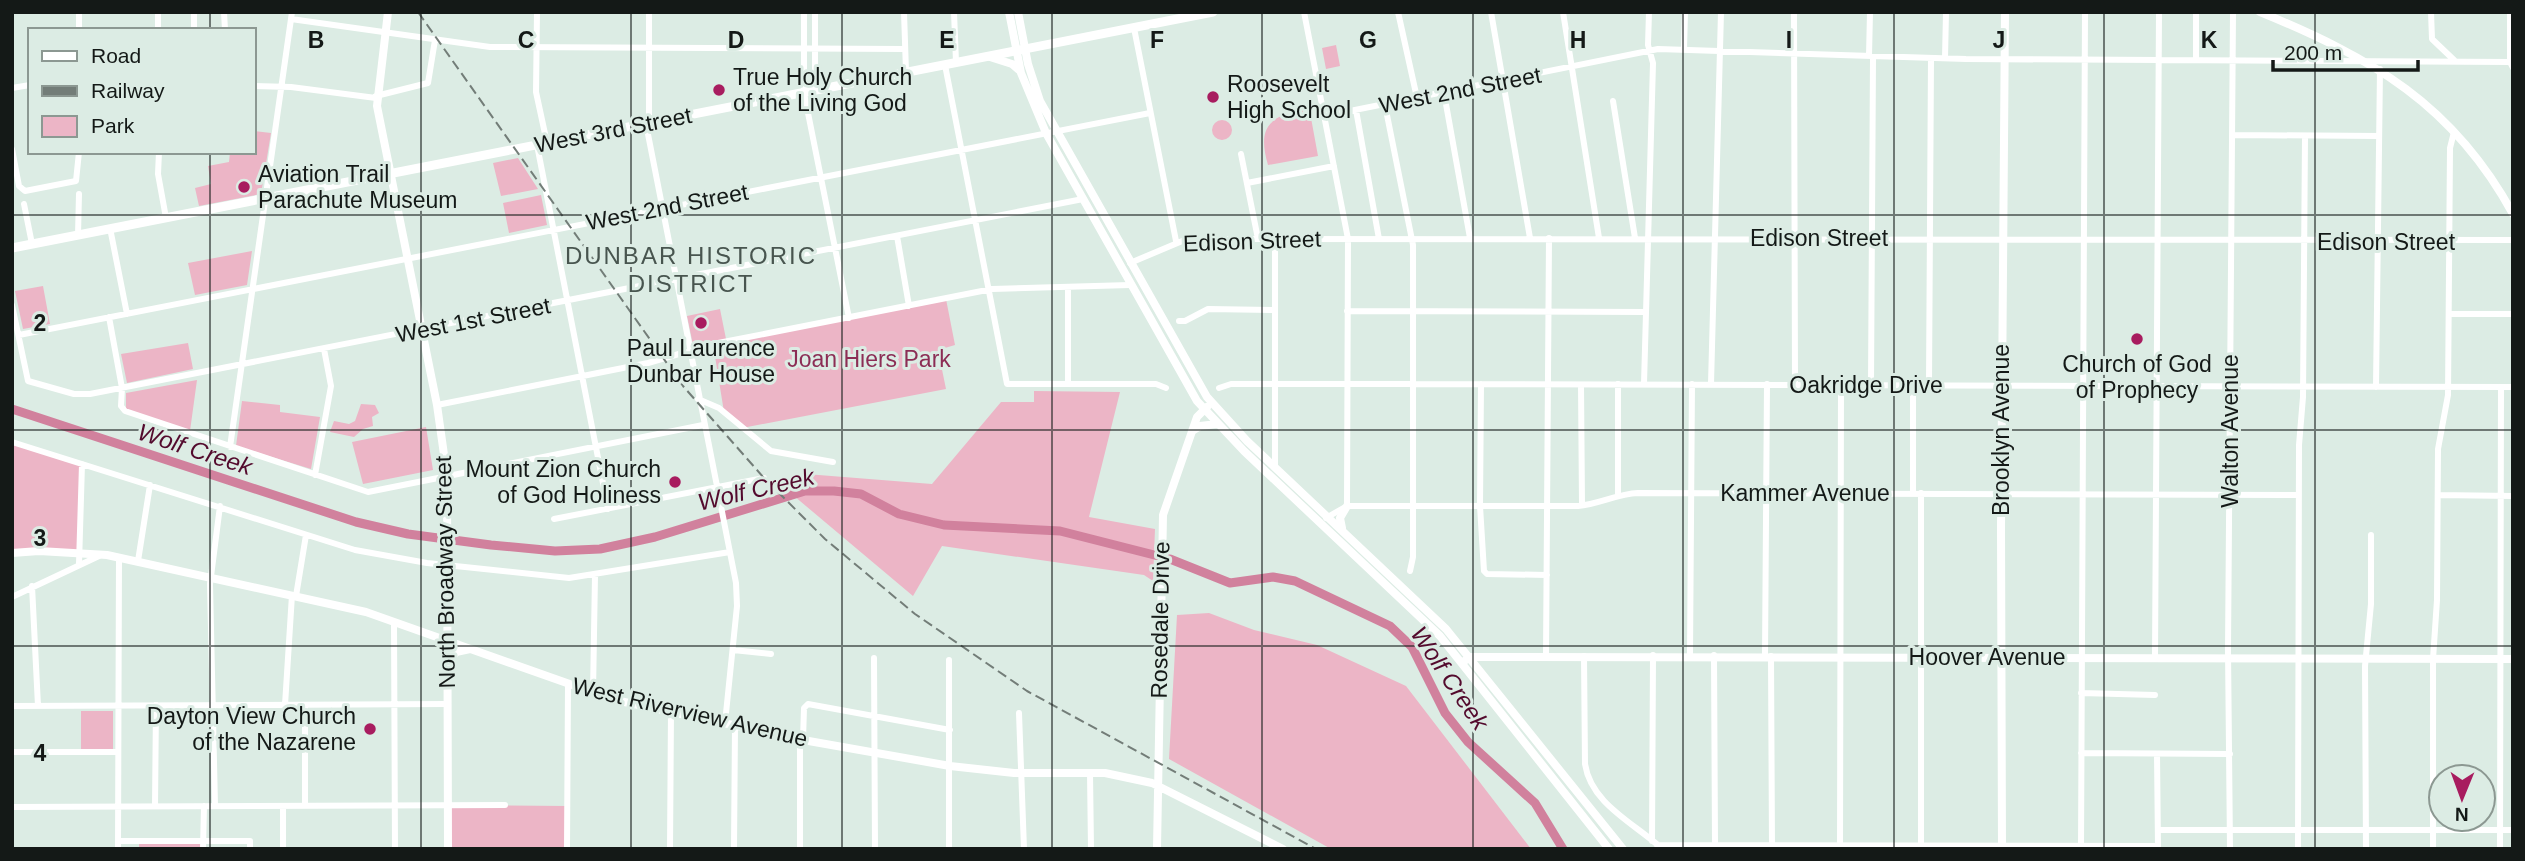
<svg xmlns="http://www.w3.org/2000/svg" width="2525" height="861" viewBox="0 0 2525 861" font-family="Helvetica,sans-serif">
	<rect width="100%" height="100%" fill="#dcece4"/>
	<path fill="#ecb5c6" d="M1336,45L1340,66L1326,69L1322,48Z
		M1309,107L1318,156L1268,165C1256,124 1272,116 1309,107Z
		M1212 130a10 10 0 1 1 20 0a10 10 0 1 1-20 0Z
		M254,131L271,133L261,194L199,206L195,188L211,184L208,166L229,162L230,152H254Z
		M518,158L538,189L501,196L493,163Z
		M541,195L547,225L509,233L503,203Z
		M252,251L247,285L195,295L188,263Z
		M43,286L50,324L23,329L15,291Z
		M946,299L955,345L938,350L946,389L742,428L724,412L713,344Z
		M720,309L726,339L693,345L687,316Z
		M188,343L193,369L127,383L121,354Z
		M197,380L190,431L126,409V393Z
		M1034,391L1120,392L1089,517L1155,529L1153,581L1144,575L942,546L913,596L775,480L806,474L932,484L1001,402H1034Z
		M242,401L280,405V412L320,417L311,469L236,446Z
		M361,404L375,405L379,413L372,417L373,426L363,429L354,437L330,432L334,421L349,424L355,421Z
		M426,427L433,470L363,484L352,442Z
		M12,442L82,464L77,553H12Z
		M1209,613L1254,630L1317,645L1406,686L1531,849H1331L1169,759L1177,615Z
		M81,711H113V750H81Z
		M449,805L567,806V849H448Z
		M139,841H202V849H139Z"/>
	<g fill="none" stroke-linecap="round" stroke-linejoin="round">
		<path stroke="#d1819d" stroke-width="9" d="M12,409L356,522L408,534L491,545L555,551L600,549L655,537L805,491H834L861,494L899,514L944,525L1060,531L1170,559L1230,583L1273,577L1295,581L1390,626L1412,647L1445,713L1468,742L1535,803L1563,849"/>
		<path stroke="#fff" stroke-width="6" d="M158,12V30
			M194,12V30
			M224,12L225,30
			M537,12L536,92L547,143
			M804,12V93L849,318
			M815,12V90
			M904,12L906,72
			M954,12L956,62
			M1304,12L1348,239L1347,506
			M1398,12L1417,98
			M1491,12L1530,238
			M1563,12L1599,238
			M1794,12L1795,384
			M2431,12L2432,39L2454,60
			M2510,12V62L2513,68
			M291,19L490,47L904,49
			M1134,28L1176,241
			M79,30V12
			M1684,50L1685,12
			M1869,56L1870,12
			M1945,58L1946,12
			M2196,60V12
			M945,65L1007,384H1156L1166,388
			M254,86L291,87L376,98
			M12,88L30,85
			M1444,93L1470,238
			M376,96L428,83L435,40
			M1613,101L1635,238
			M1385,105L1413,245V557L1410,571
			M1356,110L1379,239
			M1325,116L1658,49L1966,59L2510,62
			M649,123V12
			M646,124L736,583L737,606L725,723
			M2232,135L2379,136
			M537,145L608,509
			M12,149L19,186L25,191L76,181L79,152
			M159,152L158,174L166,218
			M1241,154L1258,239
			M1247,183L1334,166
			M24,204L32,244
			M110,228L127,314
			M78,235L79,194
			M897,236L909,306
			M1130,263L1187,239L2513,240
			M12,305L28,381L74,394H90L1083,199
			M1347,311L1646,312
			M2449,314H2513
			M109,317L122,388L121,406L125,411L368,492L703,425
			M1179,321H1185L1208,309L1275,310
			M19,335L1150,113
			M1068,384V289
			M1481,384L1480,506L1484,571L1487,574L1547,575
			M1644,384L1653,63L1648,45L1649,12
			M1711,384L1721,12
			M1871,384L1873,57
			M1581,385L1582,505
			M1913,385V493
			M1929,385L1931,58
			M2376,387L2380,69
			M1219,388L1231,384H1413L2513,387
			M698,399L719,408L771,451L833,462
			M437,405L648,363L713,344L992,289L1130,285
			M12,442L355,550L427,563L569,578L730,552
			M230,447L292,12
			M1275,466V239
			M315,475L331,386L324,349
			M1618,494V384
			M2438,495L2513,496
			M1326,518L1347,506H1578C1599,504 1617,494 1638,493L2298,495
			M554,519L764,478
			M138,561L150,485
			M79,564L82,464
			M32,586L38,706
			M296,596L306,535
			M12,597L99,556
			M394,622L395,849
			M733,650L771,654
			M1690,655L1692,384
			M1714,655L1715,843
			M1546,656L1549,238
			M1584,656L1585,764C1591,803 1632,822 1659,846
			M1765,656L1767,384
			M1771,656L1772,849
			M874,658L875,849
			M2155,658L2159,12
			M593,693L595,575
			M2081,693L2155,695
			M285,705L292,595
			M305,705V805
			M12,706L448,704
			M1019,713L1024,849
			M800,739V849
			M803,740L804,708L808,704L950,730
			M12,752H118
			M2081,753L2230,754
			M2157,754L2158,846
			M1090,773L1091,849
			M155,806L156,705
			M215,806L210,584L220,506
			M12,807L505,805
			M2158,830H2513
			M118,841H250V849
			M1652,841L1653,655
			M1657,845L2158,846
			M118,849L119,557
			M203,849L204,806
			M283,849V806
			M567,849L568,685
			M670,849L671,712
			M734,849L735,726
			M949,849V660
			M1840,849L1841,384
			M1921,849V493
			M2081,849L2085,12
			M2230,849L2228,650L2233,12
			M2298,849L2299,445L2303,397L2305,136
			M2366,849L2365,666L2371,604V535
			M2433,849V659L2437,600L2438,449L2448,395L2450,148L2454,132
			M2500,849L2501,387"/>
		<path stroke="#fff" stroke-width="8" d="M388,12L377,106L437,405L447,476L448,849
			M1009,12L1021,73L1046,133L1197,401L1244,451L1440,636L1609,849
			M1018,12L1028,64L1040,101L1207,397L1247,441L1446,629L1623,849
			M2260,12C2372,58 2453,104 2513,214
			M990,57L1012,64L1019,70
			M1192,431L1200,426L1217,424
			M1342,528L1340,518L1347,506
			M12,553L39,551L107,555L366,612L615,700L803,740L950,766L1014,773H1105L1152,783L1283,849
			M1463,662L1470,657L2513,659
			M448,664L456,652L470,649
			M1157,849L1163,515L1197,417L1207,407
			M2002,849L2001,528L2005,12"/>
		<path stroke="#fff" stroke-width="9" d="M12,248L1213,12"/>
		<path stroke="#737d78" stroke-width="2" stroke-dasharray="10 5" stroke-linecap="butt" d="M418,12L683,386L764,478L825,539L915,614L1027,691L1316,849"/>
	</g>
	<path fill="none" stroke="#141917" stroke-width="2" stroke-opacity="0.55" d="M210,12V30M421,12V849M631,12V849M842,12V849M1052,12V849M1262,12V849M1473,12V849M1683,12V849M1894,12V849M2104,12V849M2315,12V849M210,152V849M12,215H2513M12,430H2513M12,646H2513"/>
	<g fill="#a81c5f" stroke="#dcece4" stroke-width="2.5">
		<circle cx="719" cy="90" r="7"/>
		<circle cx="1213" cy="97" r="7"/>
		<circle cx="244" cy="187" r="7"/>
		<circle cx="701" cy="323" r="7"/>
		<circle cx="2137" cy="339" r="7"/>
		<circle cx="675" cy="482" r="7"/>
		<circle cx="370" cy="729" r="7"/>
	</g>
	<g text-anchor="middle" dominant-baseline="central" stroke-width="6" stroke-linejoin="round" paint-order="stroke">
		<g font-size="23" fill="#141917" stroke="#dcece4" text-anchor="start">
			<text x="733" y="77">True Holy Church<tspan x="733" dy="26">of the Living God</tspan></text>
			<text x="1227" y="84">Roosevelt<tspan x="1227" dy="26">High School</tspan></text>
			<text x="258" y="174">Aviation Trail<tspan x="258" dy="26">Parachute Museum</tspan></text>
			<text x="701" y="348" text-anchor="middle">Paul Laurence<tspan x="701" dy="26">Dunbar House</tspan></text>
			<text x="2137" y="364" text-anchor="middle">Church of God<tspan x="2137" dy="26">of Prophecy</tspan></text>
			<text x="661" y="469" text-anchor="end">Mount Zion Church<tspan x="661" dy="26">of God Holiness</tspan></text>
			<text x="356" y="716" text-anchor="end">Dayton View Church<tspan x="356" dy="26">of the Nazarene</tspan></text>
		</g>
		<g font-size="23" fill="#141917" stroke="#dcece4">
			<text transform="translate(1460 90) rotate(-11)">West 2nd Street</text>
			<text transform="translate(613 130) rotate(-11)">West 3rd Street</text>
			<text transform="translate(667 207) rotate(-11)">West 2nd Street</text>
			<text x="1819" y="238">Edison Street</text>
			<text transform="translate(1252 241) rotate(-2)">Edison Street</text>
			<text x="2386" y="242">Edison Street</text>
			<text transform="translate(473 320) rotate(-11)">West 1st Street</text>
			<text x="1866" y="385">Oakridge Drive</text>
			<text transform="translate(2001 430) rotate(-90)">Brooklyn Avenue</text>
			<text transform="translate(2230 431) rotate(-90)">Walton Avenue</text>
			<text x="1805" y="493">Kammer Avenue</text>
			<text transform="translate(445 572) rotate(-91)">North Broadway Street</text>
			<text transform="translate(1160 620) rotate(-89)">Rosedale Drive</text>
			<text x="1987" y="657">Hoover Avenue</text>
			<text transform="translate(690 712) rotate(13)">West Riverview Avenue</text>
		</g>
		<g font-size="23" fill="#8c2d55" stroke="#dcece4">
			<text x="869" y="359">Joan Hiers Park</text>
		</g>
		<g font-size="24" letter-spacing="2" fill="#48554f" stroke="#dcece4">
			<text x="691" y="255">DUNBAR HISTORIC<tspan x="691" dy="28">DISTRICT</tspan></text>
		</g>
		<g font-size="24" font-style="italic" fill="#530a2d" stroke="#dcece4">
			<text transform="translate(195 449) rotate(18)">Wolf Creek</text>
			<text transform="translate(756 489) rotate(-13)">Wolf Creek</text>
			<text transform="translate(1450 678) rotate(56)">Wolf Creek</text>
		</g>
	</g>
	<g font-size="23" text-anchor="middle" font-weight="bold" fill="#141917" stroke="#dcece4" stroke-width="6" stroke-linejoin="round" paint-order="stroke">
		<text x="316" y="48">B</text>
		<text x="526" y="48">C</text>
		<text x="736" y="48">D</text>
		<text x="947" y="48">E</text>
		<text x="1157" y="48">F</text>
		<text x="1368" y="48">G</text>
		<text x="1578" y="48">H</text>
		<text x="1789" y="48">I</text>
		<text x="1999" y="48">J</text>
		<text x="2209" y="48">K</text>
		<text x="40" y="331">2</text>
		<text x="40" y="546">3</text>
		<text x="40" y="761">4</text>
	</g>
	<rect width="2525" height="861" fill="none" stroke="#141917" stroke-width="28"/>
	<rect x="28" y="28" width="228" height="126" fill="#dcece4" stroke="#8c9892" stroke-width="2"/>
	<rect x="42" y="51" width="35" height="10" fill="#ffffff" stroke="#8c9892" stroke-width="2"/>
	<text x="91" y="63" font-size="21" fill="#141917">Road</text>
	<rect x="42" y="86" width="35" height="10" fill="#737d78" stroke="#8c9892" stroke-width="2"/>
	<text x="91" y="98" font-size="21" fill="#141917">Railway</text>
	<rect x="42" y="116" width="35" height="21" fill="#ecb5c6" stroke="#8c9892" stroke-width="2"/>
	<text x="91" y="133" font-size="21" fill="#141917">Park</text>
	<g transform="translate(2462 798) rotate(181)"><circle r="33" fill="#dcece4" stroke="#8c9892" stroke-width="2"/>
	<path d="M0-5L12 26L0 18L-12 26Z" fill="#a81c5f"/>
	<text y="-10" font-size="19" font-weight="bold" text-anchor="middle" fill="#141917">N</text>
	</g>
	<path d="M2273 60v10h145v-10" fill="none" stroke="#141917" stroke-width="3.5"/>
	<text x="2284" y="60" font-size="21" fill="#141917" stroke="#dcece4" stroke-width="5" paint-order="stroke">200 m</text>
</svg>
